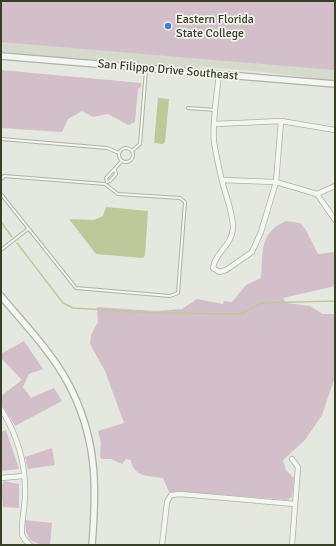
<svg xmlns="http://www.w3.org/2000/svg" width="336" height="546" viewBox="0 0 336 546" font-family="Signika,sans-serif">
	<rect width="100%" height="100%" fill="#e5e8de"/>
	<path fill="#d5dacc" d="M1,1H335V81L264,72L204,67L176,68L1,52Z"/>
	<path fill="#d2bfc9" d="M1,1H335V70L1,42Z
		M1,70L141,83V87L138,89L135,122L128,125L108,114L93,117L82,111L68,119L62,132L1,128Z
		M286,221L300,223L306,230L318,254L335,252V286L283,298L286,303L310,306L323,314H335V377L322,415L305,440L283,460L286,470L294,478L292,497L287,500L176,491L174,493L169,492L163,478C149,476 133,477 131,460L126,459L122,464L111,459H102L100,457L101,443L98,431L124,423L105,371L90,344L91,335L98,322L97,307L155,311L182,309L197,299L223,304L224,301L232,302L246,285L261,278C263,252 259,233 286,221Z
		M24,341L43,369L29,374L23,387L31,398L54,388L62,401L15,426L1,403V396L22,380L1,358V354Z
		M6,430L19,469L1,471V432Z
		M52,448L55,465L28,469L25,457Z
		M4,481L19,484V508L3,507L1,486Z
		M25,520L52,523L50,545L39,544L30,540L26,532Z"/>
	<path fill="#bec899" d="M158,98L169,99L165,142L163,144L154,143Z
		M106,207L148,211L145,255L143,258L96,254L69,219L94,220L103,216Z"/>
	<g fill="none" stroke-linecap="round" stroke-linejoin="round">
		<path stroke="#bec899" stroke-width="1.5" d="M1,222L12,237
			M17,243L63,303L73,308L157,313L242,314L261,303L335,301"/>
		<g stroke="#adb2a3" stroke-width="4">
			<path id="service" d="M188,108L215,110
				M1,139L107,148L119,153
				M119 155a7 7 0 1 1 14 0a7 7 0 1 1-14 0Z
				M132,151L140,144L146,70
				M1,179L4,176L105,184L118,194L180,198L185,202L178,293L170,296L76,288L1,194
				M107,182L106,178L121,162
				M107,182L110,181L116,174L115,170
				M1,250L28,229"/>
		</g>
		<g stroke="#adb2a3" stroke-width="6">
			<path id="minor" d="M219,75C217,92 212,125 214,142C216,155 219,168 222,181C226,197 233,212 233,228C232,246 215,252 213,268L219,272L226,270L252,252L261,232L276,182L281,121
				M215,124L281,121L335,130
				M222,180L276,182L317,194L335,220
				M317,194L335,186
				M1,409C16,433 25,461 25,489C26,504 21,520 22,535L25,540L30,545
				M1,478L24,476
				M162,545L167,502L171,495L180,494L295,504
				M292,545L298,467L292,459"/>
		</g>
		<g stroke="#adb2a3" stroke-width="8">
			<path id="tertiary" d="M1,56L335,84
				M1,296C24,324 51,351 68,383C97,437 97,486 92,545"/>
		</g>
		<use href="#service" stroke="#f4f6f1" stroke-width="2"/>
		<use href="#minor" stroke="#f4f6f1" stroke-width="4.5"/>
		<use href="#tertiary" stroke="#f4f6f1" stroke-width="5.5"/>
	</g>
	<circle fill="#4280ce" stroke="#f3f5ee" stroke-width="1.5" cx="168" cy="26" r="4"/>
	<g text-anchor="middle" dominant-baseline="central" stroke-width="3.5" stroke-linejoin="round" paint-order="stroke">
		<g font-size="12" fill="#373f27" stroke="#f3f5ee" text-anchor="start">
			<text x="176" y="19">Eastern Florida<tspan x="176" dy="14">State College</tspan></text>
		</g>
		<g font-size="12" fill="#373f27" stroke="#f3f5ee">
			<text transform="translate(168 70) rotate(5)">San Filippo Drive Southeast</text>
		</g>
	</g>
	<rect width="336" height="546" fill="none" stroke="#373f27" stroke-width="4"/>
</svg>
